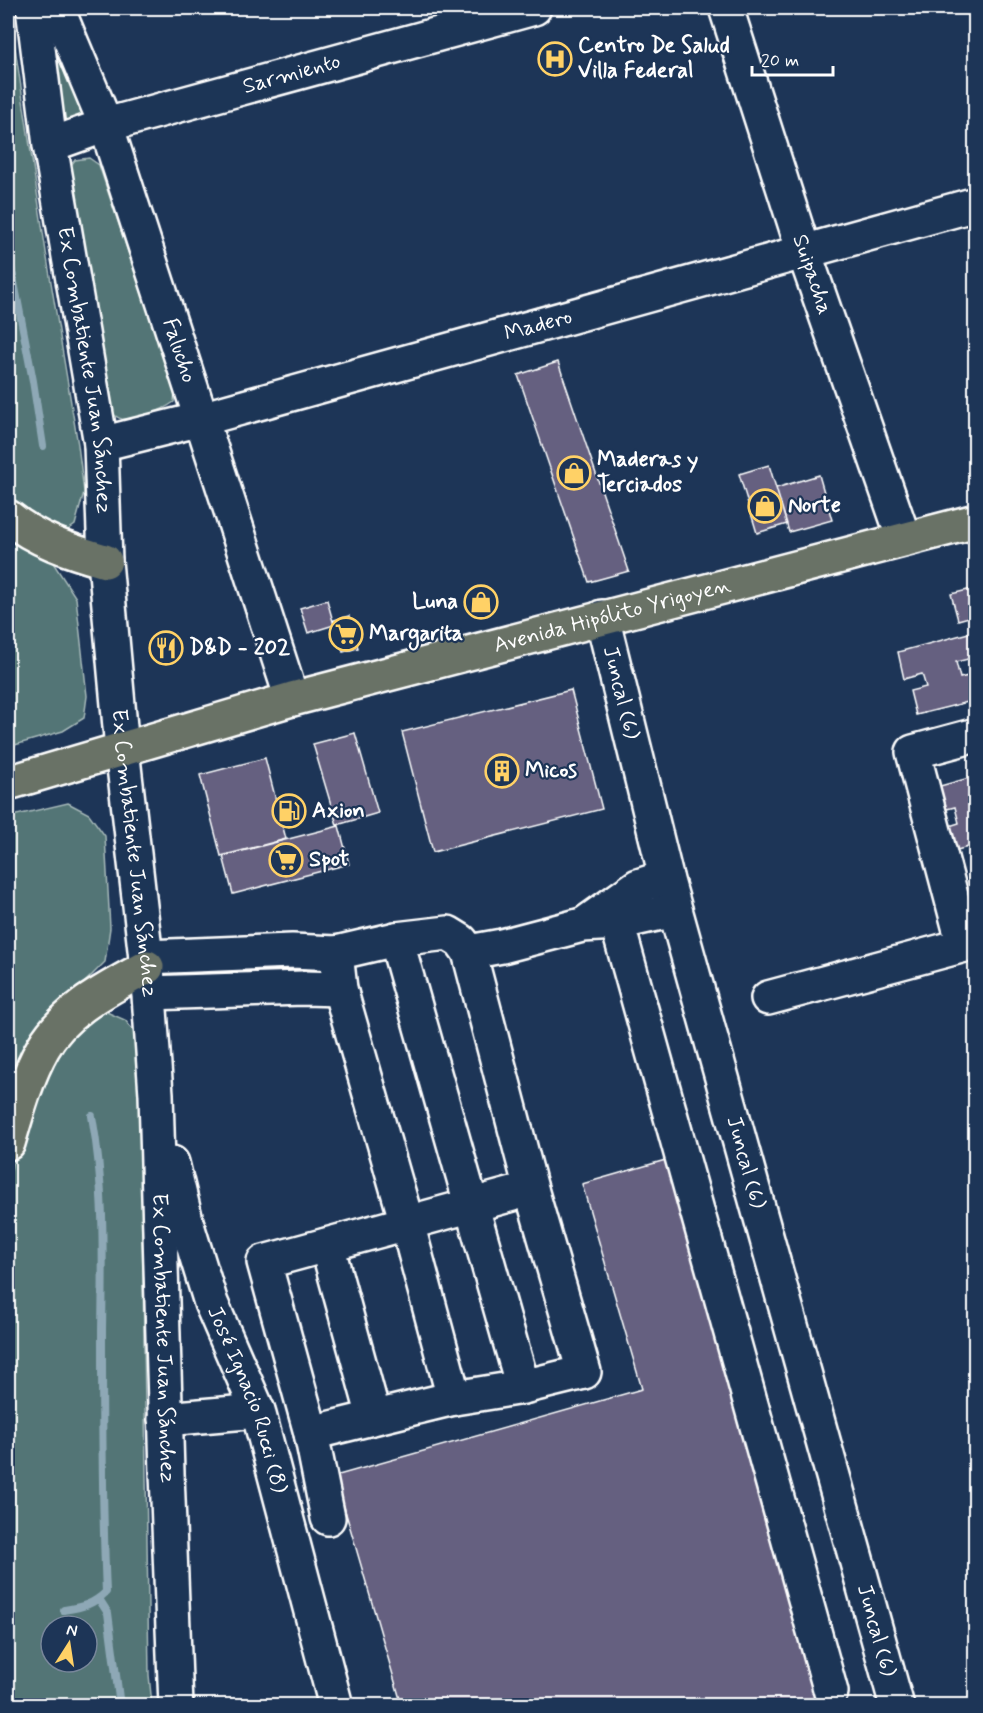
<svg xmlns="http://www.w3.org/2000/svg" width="983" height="1713" viewBox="0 0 983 1713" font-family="Mynerve,sans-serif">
	<rect width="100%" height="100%" fill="#1d3557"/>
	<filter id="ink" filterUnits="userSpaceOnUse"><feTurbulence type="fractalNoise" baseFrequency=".0167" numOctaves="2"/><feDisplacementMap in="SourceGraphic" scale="12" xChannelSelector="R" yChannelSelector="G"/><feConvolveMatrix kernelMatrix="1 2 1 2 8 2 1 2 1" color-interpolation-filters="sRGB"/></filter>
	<g filter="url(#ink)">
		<path fill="#527576" stroke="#a8baba" stroke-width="1.5" fill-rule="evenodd" d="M8,8H9L46,252L78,445L84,492L75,525L65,532L8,505Z
			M48,21L88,118L61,124Z
			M89,158L99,165L175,392L174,402C163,410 136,421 122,419C116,418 111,412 107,408L68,169L75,160Z
			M8,528L48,555L76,598L87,696L84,718L63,731L8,747Z
			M68,803L89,814L105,836L110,928L105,962L73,994L8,1094V817Z
			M102,1010L125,1020L137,1035L142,1209L149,1675L152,1705L8,1706V1183L25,1108L51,1050ZM51,1626H87V1662H51Z"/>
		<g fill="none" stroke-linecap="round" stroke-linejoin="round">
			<path stroke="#8ea8b6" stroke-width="8" d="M8,251L33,381L43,446
				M99,1599L108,1613L120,1706
				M64,1610C81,1607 93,1605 106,1592C102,1505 102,1418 102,1331C103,1259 105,1187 92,1116"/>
		</g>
		<path fill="#656180" stroke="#fff" stroke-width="1.5" d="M558,362L629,571L589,582L518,375Z
			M769,465L787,524L757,533L739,474Z
			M819,475L832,520L789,532L776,488Z
			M976,588V615L958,620L951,594Z
			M488,592L492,609L475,614L470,595Z
			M327,600L334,625L308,633L300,608Z
			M349,616L358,648L343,652L334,620Z
			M976,631V657L956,662L960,678L972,675L976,689V700L916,715L910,691L926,687L922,674L904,679L898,652Z
			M571,690L602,809L433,852L402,732Z
			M355,733L378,813L337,825L313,744Z
			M265,758L286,839L221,856L200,775Z
			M976,776V845L953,851L946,827L959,823L955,807L939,811L933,788Z
			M339,826L349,864L233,894L223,856Z
			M669,1159L828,1706H402L335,1476L642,1389L582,1184Z"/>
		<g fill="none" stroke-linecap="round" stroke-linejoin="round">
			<g stroke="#fff" stroke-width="38">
				<g id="minor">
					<path id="s1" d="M33,8L50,145L101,444L105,561L122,749L147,967L156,1094L167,1473L176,1706"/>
					<path id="s2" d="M57,8L106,125L292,699"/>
					<path id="s3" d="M726,8L804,252L904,539"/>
					<path id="s4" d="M50,145L106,125L534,8"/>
					<path id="s5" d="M101,444L201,419L976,204"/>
					<path id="s6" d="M602,617L666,877L897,1706"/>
					<path d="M586,923L638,886L666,877"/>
					<path d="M617,923L831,1692"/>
					<path d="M396,939L523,1387"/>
					<path d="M964,945L913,752L976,735"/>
					<path d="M469,952L502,946L582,925L617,923L675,910"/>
					<path d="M336,953L340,989L407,1223L454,1398"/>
					<path d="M146,957L292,951L336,953L396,939L448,933L461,941L469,952L531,1189L584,1372L523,1387L454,1398L311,1433"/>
					<path d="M149,993L304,988L340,989"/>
					<path d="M768,998L976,942"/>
					<path id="s7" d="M172,1163L187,1225L211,1303L258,1411L336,1706"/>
					<path d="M327,1245L374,1417"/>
					<path d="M165,1419L258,1411"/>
					<path d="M328,1518L311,1433L264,1262L531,1189"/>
				</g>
			</g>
			<g stroke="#fff" stroke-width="38">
				<g id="major">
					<path id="s8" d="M8,783L292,699L976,521"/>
				</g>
			</g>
			<g stroke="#fff" stroke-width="38">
				<path id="highway" d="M8,517C36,540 70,551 105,561
					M8,1143C17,1112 27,1076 43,1048C65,1009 110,988 147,967"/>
			</g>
			<use href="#minor" stroke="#1d3557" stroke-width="33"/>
			<use href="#major" stroke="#697266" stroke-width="33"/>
			<use href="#highway" stroke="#697266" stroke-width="33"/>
		</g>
	</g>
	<defs>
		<g id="hospital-ring" transform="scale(1.725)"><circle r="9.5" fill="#1d3557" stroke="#ffd166" stroke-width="1.5"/><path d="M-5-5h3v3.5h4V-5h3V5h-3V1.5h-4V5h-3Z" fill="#ffd166"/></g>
		<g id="shop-ring" transform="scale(1.725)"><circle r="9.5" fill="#1d3557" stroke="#ffd166" stroke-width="1.5"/><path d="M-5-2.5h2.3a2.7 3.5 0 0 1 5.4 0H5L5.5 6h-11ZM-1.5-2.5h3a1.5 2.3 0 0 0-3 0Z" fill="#ffd166"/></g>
		<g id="supermarket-ring" transform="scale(1.725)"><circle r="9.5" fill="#1d3557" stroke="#ffd166" stroke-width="1.5"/><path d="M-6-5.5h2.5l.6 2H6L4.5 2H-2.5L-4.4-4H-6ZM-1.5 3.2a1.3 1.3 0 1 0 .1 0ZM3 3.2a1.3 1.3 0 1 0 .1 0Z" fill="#ffd166"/></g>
		<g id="restaurant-ring" transform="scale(1.725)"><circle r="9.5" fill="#1d3557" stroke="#ffd166" stroke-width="1.5"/><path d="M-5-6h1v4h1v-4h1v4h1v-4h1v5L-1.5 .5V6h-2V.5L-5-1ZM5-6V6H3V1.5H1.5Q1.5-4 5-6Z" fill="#ffd166"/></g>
		<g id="building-ring" transform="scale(1.725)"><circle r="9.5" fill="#1d3557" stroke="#ffd166" stroke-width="1.5"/><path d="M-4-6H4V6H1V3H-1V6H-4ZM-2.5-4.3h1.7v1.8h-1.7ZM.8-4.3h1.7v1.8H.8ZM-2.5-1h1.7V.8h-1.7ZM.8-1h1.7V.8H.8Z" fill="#ffd166"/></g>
		<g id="fuel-ring" transform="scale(1.725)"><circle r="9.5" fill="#1d3557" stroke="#ffd166" stroke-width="1.5"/><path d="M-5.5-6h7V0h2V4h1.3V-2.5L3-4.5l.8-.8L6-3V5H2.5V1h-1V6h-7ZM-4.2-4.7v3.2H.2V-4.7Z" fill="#ffd166"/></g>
	</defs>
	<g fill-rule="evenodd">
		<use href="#hospital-ring" x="555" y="59"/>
		<use href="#shop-ring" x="574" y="473"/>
		<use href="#shop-ring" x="765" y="506"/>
		<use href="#shop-ring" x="481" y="602"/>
		<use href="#supermarket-ring" x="346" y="634"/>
		<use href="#restaurant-ring" x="166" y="648"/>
		<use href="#building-ring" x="502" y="771"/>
		<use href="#fuel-ring" x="289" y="811"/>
		<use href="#supermarket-ring" x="286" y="860"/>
	</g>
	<g text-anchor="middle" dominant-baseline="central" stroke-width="4.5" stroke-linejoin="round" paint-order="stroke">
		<g font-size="22" font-weight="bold" fill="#fff" stroke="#1d3557" text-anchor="start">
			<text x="578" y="46">Centro De Salud<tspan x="578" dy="25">Villa Federal</tspan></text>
			<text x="597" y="460">Maderas y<tspan x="597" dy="25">Terciados</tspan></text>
			<text x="788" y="506">Norte</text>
			<text x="458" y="602" text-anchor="end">Luna</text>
			<text x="369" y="634">Margarita</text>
			<text x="189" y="648">D&amp;D - 202</text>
			<text x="525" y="771">Micos</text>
			<text x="312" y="811">Axion</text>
			<text x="309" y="860">Spot</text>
		</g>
		<g font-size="22" fill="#fff" stroke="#1d3557">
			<text stroke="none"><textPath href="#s4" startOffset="252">Sarmiento</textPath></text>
			<text stroke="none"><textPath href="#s3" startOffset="280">Suipacha</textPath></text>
			<text stroke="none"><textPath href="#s5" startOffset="453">Madero</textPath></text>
			<text stroke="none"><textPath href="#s2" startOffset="364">Falucho</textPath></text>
			<text stroke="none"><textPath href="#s1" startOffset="366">Ex Combatiente Juan Sánchez</textPath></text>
			<text stroke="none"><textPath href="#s8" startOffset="627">Avenida Hipólito Yrigoyen</textPath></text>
			<text stroke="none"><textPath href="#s6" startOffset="78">Juncal (6)</textPath></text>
			<text stroke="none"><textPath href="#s1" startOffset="852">Ex Combatiente Juan Sánchez</textPath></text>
			<text stroke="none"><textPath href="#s6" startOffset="564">Juncal (6)</textPath></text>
			<text stroke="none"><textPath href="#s1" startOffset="1338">Ex Combatiente Juan Sánchez</textPath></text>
			<text stroke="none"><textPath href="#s7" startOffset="249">José Ignacio Rucci (8)</textPath></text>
			<text stroke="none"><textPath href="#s6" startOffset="1050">Juncal (6)</textPath></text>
		</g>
	</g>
	<rect width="983" height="1713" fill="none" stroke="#1d3557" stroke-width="30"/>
	<rect x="15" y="15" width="953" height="1683" fill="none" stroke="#fff" stroke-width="2" filter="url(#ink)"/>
	<g transform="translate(69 1644) rotate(12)"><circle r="28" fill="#1d3557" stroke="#77869a" stroke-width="1.5"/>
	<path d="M0-4.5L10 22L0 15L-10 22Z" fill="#ffd166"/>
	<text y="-9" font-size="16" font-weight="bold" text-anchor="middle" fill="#ffffff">N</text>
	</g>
	<path d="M752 66v9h81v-9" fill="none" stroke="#ffffff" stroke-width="3"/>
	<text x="761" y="66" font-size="18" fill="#ffffff" stroke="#1d3557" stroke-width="4.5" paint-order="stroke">20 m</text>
</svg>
